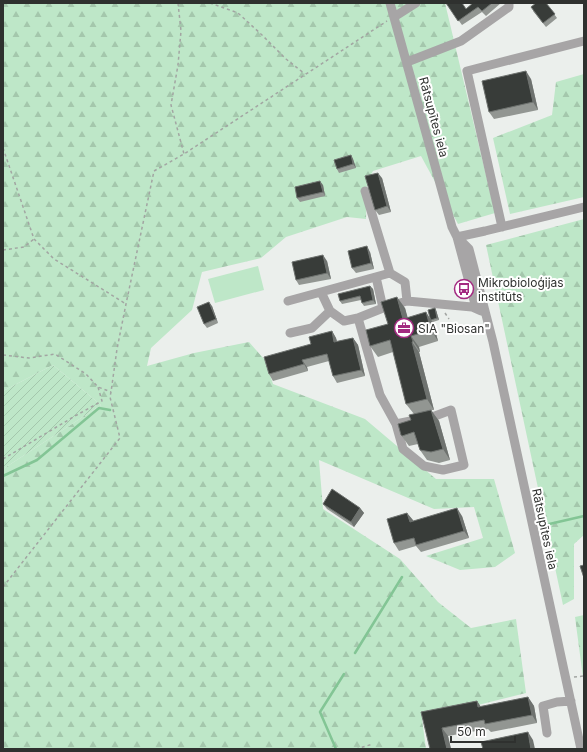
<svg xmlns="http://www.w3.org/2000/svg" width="587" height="752" viewBox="0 0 587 752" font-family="Inter,sans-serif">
	<defs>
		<pattern id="forest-firs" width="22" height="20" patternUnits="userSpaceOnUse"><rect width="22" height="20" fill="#bee7c8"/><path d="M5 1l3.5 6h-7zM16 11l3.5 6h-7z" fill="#a4c7ac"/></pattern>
		<pattern id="garden-furrows" width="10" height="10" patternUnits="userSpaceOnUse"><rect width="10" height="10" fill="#bee7c8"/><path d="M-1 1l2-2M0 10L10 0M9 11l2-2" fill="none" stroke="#a4c7ac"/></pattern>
	</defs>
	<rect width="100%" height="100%" fill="#ebefec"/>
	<path fill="#bee7c8" d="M258,266L264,290L215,303L208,279Z"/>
	<path fill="url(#forest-firs)" d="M3,3H445L495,213L458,224L421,156L373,171L367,182L366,219L347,217L286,237L261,258L202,272L192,310L151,348L147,366L194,353L249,342L265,360L273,384L365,419L436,479H494L515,553L495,567L460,570L426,556L483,538L474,507L434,509L319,460L323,509L400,559L438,602L471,628L516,619L526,693L422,719L426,749H3V469L101,405L53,365L3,391Z
		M584,74V197L510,214L493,138L552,115L556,82Z
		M584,219V535L574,544V599L563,605L486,245Z
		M584,615V685L575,617Z"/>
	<path fill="url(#garden-furrows)" d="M53,365L101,405L3,469V391Z"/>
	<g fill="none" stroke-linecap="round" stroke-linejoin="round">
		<path stroke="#83c595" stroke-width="2.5" d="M3,476L37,460L99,408L110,410
			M545,525L584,516
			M355,653L402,577
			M336,749L320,712L344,674"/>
		<path stroke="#a2a5a2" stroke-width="1.5" stroke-dasharray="3 3" stroke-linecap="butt" d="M178,3L181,31L178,65L171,105L184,154
			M210,3L238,13L262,35L286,59L305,74
			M3,148L34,239L54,259L126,304
			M3,250L24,247L34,239
			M445,313L449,319
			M3,355L29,358L55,354L86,374L98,387L111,392
			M3,459L75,416L102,401L98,387
			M3,587L120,438L110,397L111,392L117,349L126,304L154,171L184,154L387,21
			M574,677L584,676
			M356,749L373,744"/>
		<path stroke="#a7a5a6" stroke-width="9" d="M390,3L452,227L457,237L475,304L485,313
			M394,17L416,3
			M407,62L461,41L509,7V3
			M365,191L390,273
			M502,227L467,71L584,41
			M457,237L469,249L493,342L581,749
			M457,237L485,231L584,207
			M376,277L383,308
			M321,292L330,311
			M288,301L321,292L390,273L405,282L407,301
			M290,333L312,328L330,311L344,321L358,318
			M451,410L464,465L443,470L424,466L403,449L396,424L435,416Z
			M396,424L380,395L358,318L383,308L407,301L472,307L481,311
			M547,733L543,706L557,702L571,701"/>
	</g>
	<path fill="#929692" d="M446,3L466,9L473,3H501L486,16L482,12L462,25Z
		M546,3L557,18L546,27L533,11Z
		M531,79L538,110L494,119L489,112Z
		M351,155L353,159L356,168L339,173L337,169Z
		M382,178L391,212L379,215L375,210Z
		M323,185L325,196L300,202L297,198Z
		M370,252L374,269L356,273L352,268Z
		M327,261L331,279L299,285L296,280Z
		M370,286L373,289L376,304L364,306L362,303L361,300L342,304L340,301Z
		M212,306L218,323L207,328L204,324Z
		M405,308L407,317L430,318L436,310L439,320L433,322L438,341L419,347L420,352H419L434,410H431L439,421L450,460L439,463L427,460L420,450L418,444L409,446L401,435L411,420L414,414L406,404L393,352L378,357L370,346Z
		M332,331L336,338L337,342L353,338L358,345L365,376L337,383L333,376L329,361L307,367L308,371L273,381L269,374L311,344Z
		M323,504L360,508L364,513L354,527L327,509Z
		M407,513L413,521L462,516L469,538L421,552L416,546L399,551L394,543Z
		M528,697L534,706L537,723L491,732L488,729L448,736L451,749H430L421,712L477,701L481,707Z"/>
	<path fill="#6e726f" d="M526,71L531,79L538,110L533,102Z
		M351,155L353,159L356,168L353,164Z
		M378,173L382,178L391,212L387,206Z
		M320,181L323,185L325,196L323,192Z
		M367,246L370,252L374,269L371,263Z
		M323,255L327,261L331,279L327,273Z
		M370,286L373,289L376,304L373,300Z
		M397,297L405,308L411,329L403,319Z
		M209,302L212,306L218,323L216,319Z
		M435,308L436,310L439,320L437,318Z
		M426,312L433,323L438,341L431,330Z
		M332,331L336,338L339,349L334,342Z
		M411,336L419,347L420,352L413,341Z
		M353,338L358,345L365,376L361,370Z
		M412,342L419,352L434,410L427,399Z
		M302,360L307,367L308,371L304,364Z
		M431,410L439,421L450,460L443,449Z
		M360,508L364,513L354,527L351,522Z
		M457,508L462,516L469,538L464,531Z
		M407,513L413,520L415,529L410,522Z
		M528,697L534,706L537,723L532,715Z
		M477,701L483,710L478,707Z
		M442,728L448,736L451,749H447Z
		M528,732L533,740L535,749H531Z"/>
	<path fill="#383c39" stroke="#6e726f" d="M446,3H462L466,9L473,3H492L482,11L478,7L458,21Z
		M536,3H546L555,14L543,23L531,7Z
		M526,71L533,102L489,112L482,81Z
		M351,155L353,164L337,169L334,160Z
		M378,173L387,206L375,210L365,176Z
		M320,181L323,192L297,198L295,187Z
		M367,246L371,263L352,268L348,251Z
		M323,255L327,273L296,280L292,262Z
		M370,286L373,300L362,303L360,296L340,301L338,294Z
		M397,297L403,319L426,312L431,330L411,336L413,341L412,342L427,399L406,404L390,340L370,346L366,330L388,324L381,302Z
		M209,302L216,319L204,324L197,307Z
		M435,308L437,318L431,320L430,318L428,310Z
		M332,331L334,342L353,338L361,370L333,376L327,354L302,360L304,364L269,374L264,357L311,344L309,337Z
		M431,410L443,449L431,452L420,450L414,432L402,436L401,435L398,424L411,420L409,415Z
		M332,489L360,508L351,522L323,504Z
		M457,508L464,531L416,545L414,538L394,543L387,519L407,513L410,522Z
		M584,565V578L580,566Z
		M528,697L532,715L485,724L484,720L442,728L447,749H430L421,712L477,701L478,707Z
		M528,732L531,749H483L481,742Z"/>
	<defs>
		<g id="bus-ring" transform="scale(1)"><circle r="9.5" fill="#fff" stroke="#a32a81" stroke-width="1.5"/><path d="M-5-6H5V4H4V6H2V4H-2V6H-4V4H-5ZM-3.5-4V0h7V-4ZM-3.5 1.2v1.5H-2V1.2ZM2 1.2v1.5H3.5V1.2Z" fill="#a32a81"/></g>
		<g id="office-ring" transform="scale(1)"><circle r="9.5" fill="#fff" stroke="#a32a81" stroke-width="1.5"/><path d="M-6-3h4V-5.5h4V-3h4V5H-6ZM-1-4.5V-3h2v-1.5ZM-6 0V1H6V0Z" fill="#a32a81"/></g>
	</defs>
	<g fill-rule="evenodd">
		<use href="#bus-ring" x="464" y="289"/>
		<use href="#office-ring" x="404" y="328"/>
	</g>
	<g text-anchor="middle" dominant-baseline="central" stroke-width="4" stroke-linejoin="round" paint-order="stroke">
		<g font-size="12" fill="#2f312f" stroke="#fff">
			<text transform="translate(434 117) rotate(75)">Rātsupītes iela</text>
			<text transform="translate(545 529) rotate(78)">Rātsupītes iela</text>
		</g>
		<g font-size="12" fill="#2f312f" stroke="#fff" text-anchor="start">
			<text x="478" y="282">Mikrobioloģijas<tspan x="478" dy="14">institūts</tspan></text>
			<text x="418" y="328">SIA "Biosan"</text>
		</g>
	</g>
	<rect width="587" height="752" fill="none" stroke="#2f312f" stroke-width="8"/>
	<path d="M451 736v6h64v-6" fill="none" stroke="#2f312f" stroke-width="2"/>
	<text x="457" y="736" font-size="12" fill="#2f312f" stroke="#ffffff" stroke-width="3" paint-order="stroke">50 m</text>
</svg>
